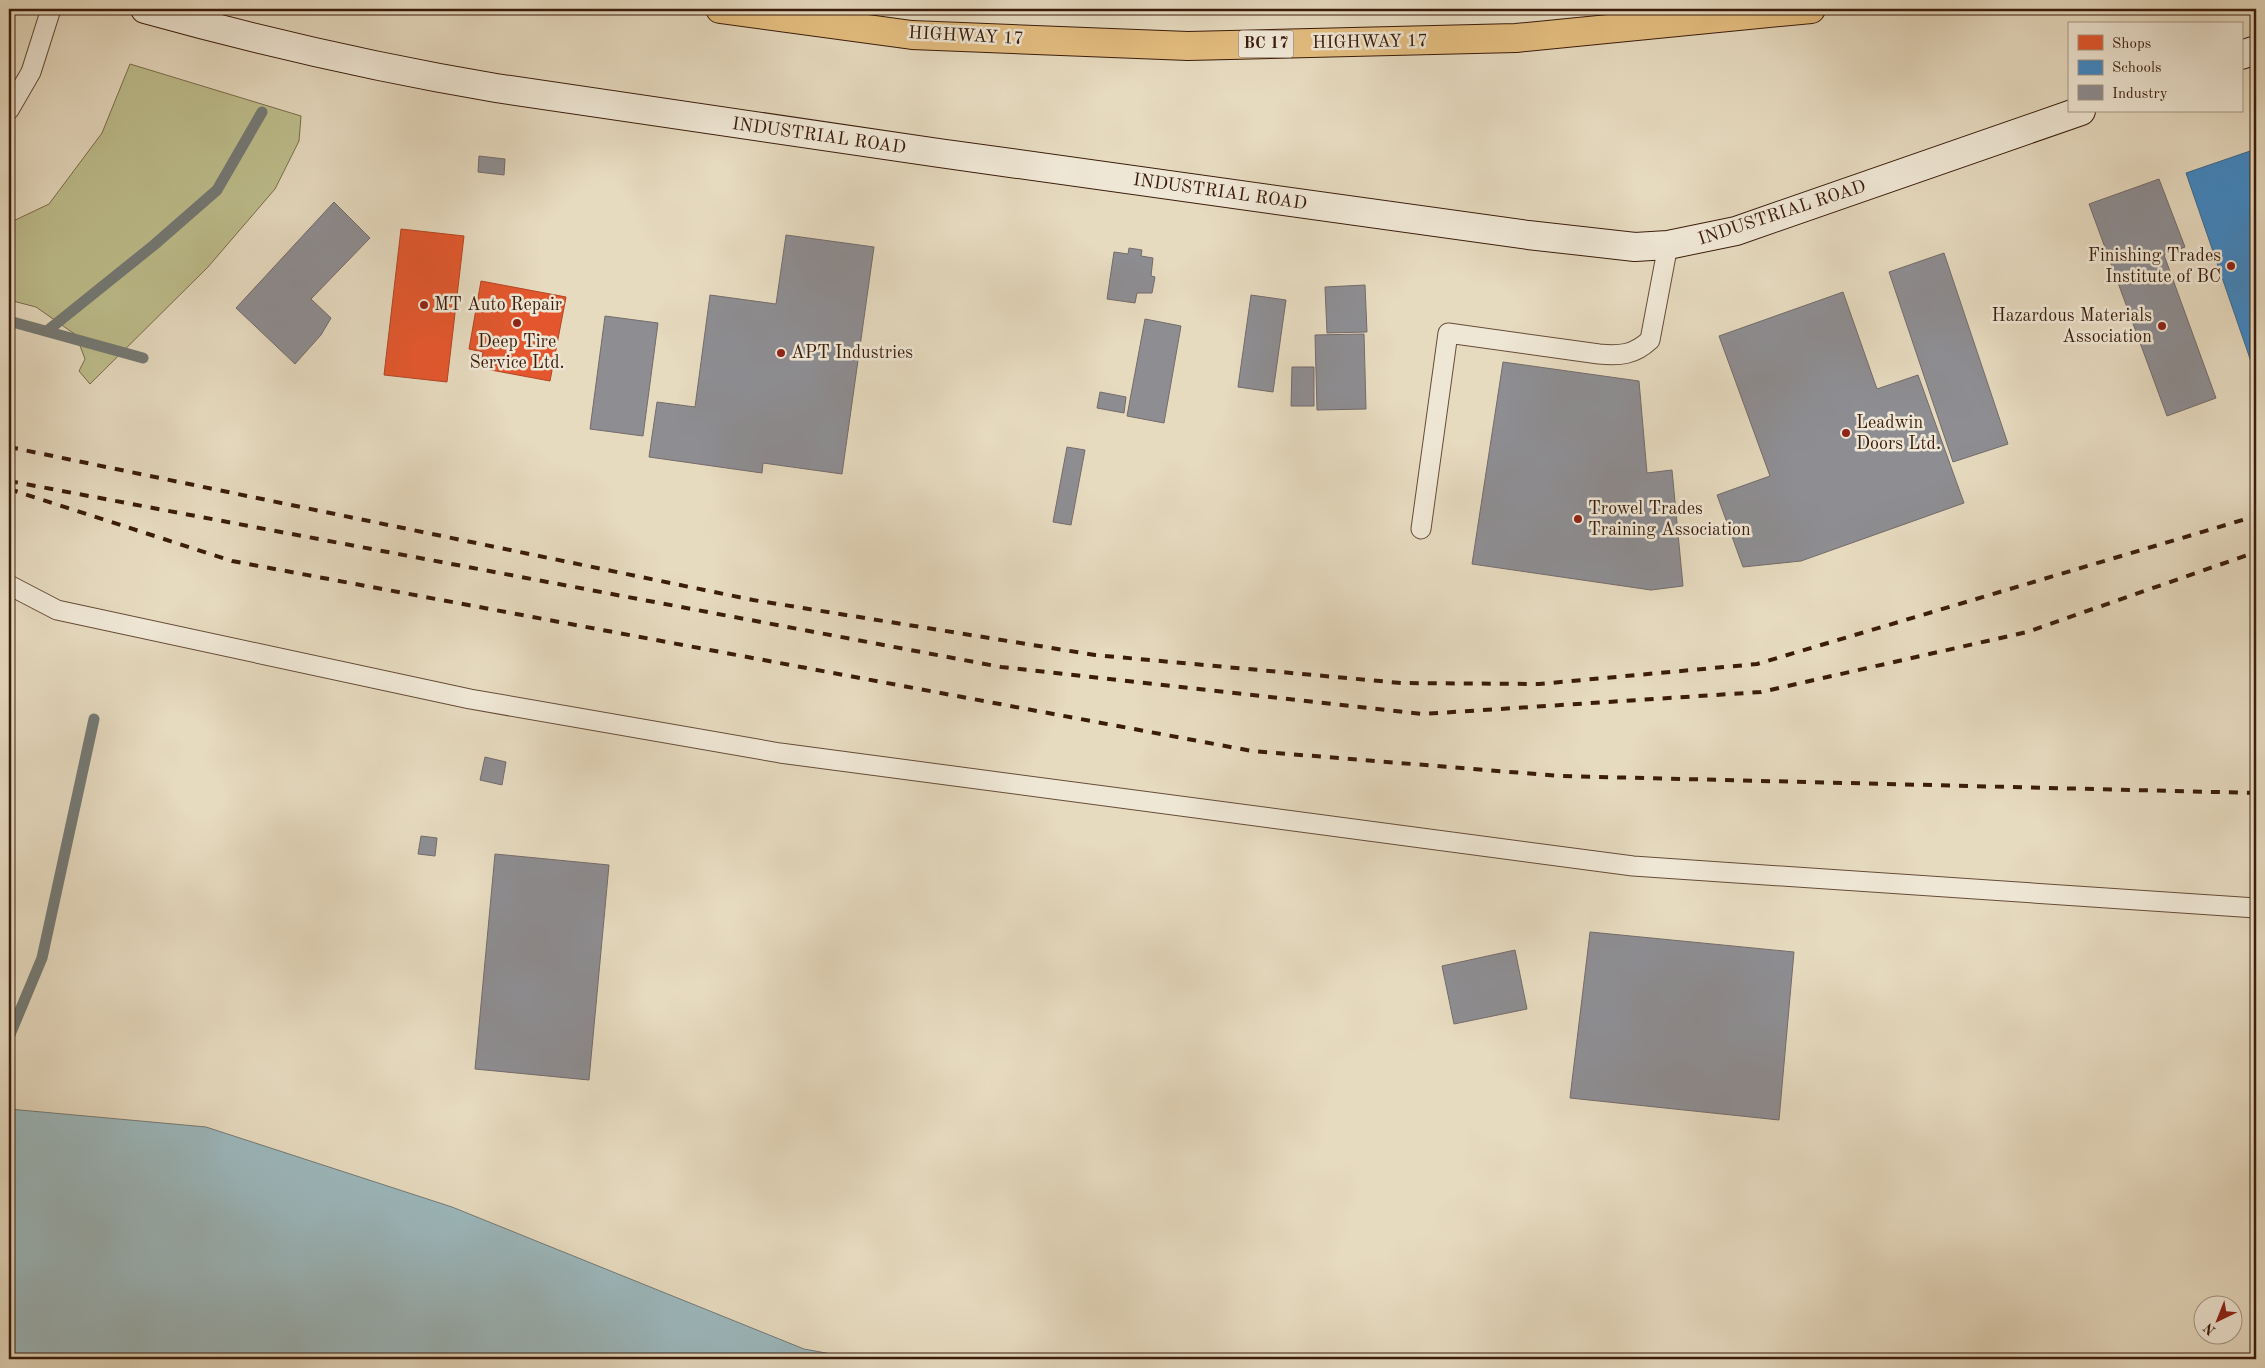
<svg xmlns="http://www.w3.org/2000/svg" width="2265" height="1368" viewBox="0 0 2265 1368" font-family="'Old Standard TT',serif">
	<rect width="100%" height="100%" fill="#e6dabf"/>
	<filter id="stains"><feTurbulence type="fractalNoise" baseFrequency=".004" numOctaves="4"/><feColorMatrix values="0 0 0 0 .2 0 0 0 0 .09 0 0 0 0 .02 0 0 0 .5 -.17"/></filter>
	<radialGradient id="worn" r=".72"><stop offset=".6" stop-color="#630" stop-opacity="0"/><stop offset="1" stop-color="#630" stop-opacity=".3"/></radialGradient>
	<path fill="#bdbd8c" stroke="#7c6c4c" d="M130,64L301,116L299,141L275,189L208,267L90,384L79,371L85,359L76,335L36,307L9,300V223L49,204L102,133Z"/>
	<path fill="#9cb8bd" stroke="#757a76" d="M9,1109L206,1127L452,1207L804,1349L859,1359H9Z"/>
	<path fill="#e4572e" stroke="#b14524" d="M401,229L464,236L447,382L384,375Z
		M481,281L566,297L550,381L480,368L483,352L469,349Z"/>
	<path fill="#3f88c5" stroke="#3e688d" d="M2256,149V376L2186,173Z"/>
	<path fill="#8d8d92" stroke="#746b6a" d="M479,156L505,159L504,175L478,172Z
		M2159,179L2185,247L2164,255L2216,398L2167,416L2089,204Z
		M334,202L370,238L311,299L331,318L321,335L295,364L236,308Z
		M786,235L874,247L842,474L763,463L762,473L649,457L657,402L695,407L710,295L776,304Z
		M1129,248L1142,250L1141,256L1153,258L1151,276L1155,277L1152,293H1137L1135,303L1107,299L1114,252L1128,254Z
		M1944,253L2008,444L1953,462L1889,272Z
		M1365,285L1367,332L1327,333L1325,287Z
		M1843,292L1877,389L1918,375L1964,503L1801,561L1743,567L1717,495L1770,476L1719,336Z
		M1251,295L1286,300L1273,392L1238,387Z
		M605,316L658,323L643,436L590,429Z
		M1145,319L1181,326L1164,423L1127,416Z
		M1364,334L1366,409L1317,410L1315,335Z
		M1503,362L1639,381L1647,473L1672,470L1683,586L1651,590L1472,564Z
		M1292,367H1314V406H1291Z
		M1100,392L1126,397L1124,413L1097,408Z
		M1067,447L1085,450L1071,525L1053,522Z
		M485,757L506,762L502,785L480,780Z
		M421,836L437,838L435,856L418,854Z
		M495,854L609,865L589,1080L475,1069Z
		M1590,932L1794,952L1779,1120L1570,1098Z
		M1515,950L1527,1009L1454,1024L1442,966Z"/>
	<g fill="none" stroke-linecap="round" stroke-linejoin="round">
		<path stroke="#757a76" stroke-width="11" d="M9,321L143,358
			M47,331L154,245L217,190L262,112
			M9,1037L42,958L94,719"/>
		<g stroke="#664c38" stroke-width="21">
			<path id="lane" d="M9,110L31,72L51,9
				M1421,529L1448,333L1599,354C1620,356 1634,355 1650,340L1668,245
				M9,585L57,610L470,699L780,753L1633,866L2256,908"/>
		</g>
		<g stroke="#3b1c0b" stroke-width="30">
			<path id="secondary" d="M145,9C260,41 377,68 496,88L939,153L1528,235L1635,247L1668,245L1736,231L2081,111
				M2241,55L2256,50"/>
		</g>
		<g stroke="#3b1c0b" stroke-width="30">
			<path id="highway" d="M720,9L912,35L1188,46L1516,38L1811,9"/>
		</g>
		<use href="#lane" stroke="#efe7d5" stroke-width="19"/>
		<use href="#secondary" stroke="#efe7d5" stroke-width="28"/>
		<use href="#highway" stroke="#e3bd80" stroke-width="28"/>
		<path stroke="#3b1c0b" stroke-width="4" stroke-dasharray="9 9" stroke-linecap="butt" d="M9,447L753,600L1095,655L1401,683L1539,684L1757,664L2256,516
			M9,481L1001,667L1423,714L1761,692L2027,632L2256,552
			M9,489L232,561L1252,751L1560,776L2256,793"/>
	</g>
	<g fill="#8f2418" stroke="#efe7d5" stroke-width="2">
		<circle cx="2231" cy="266" r="5"/>
		<circle cx="424" cy="305" r="5"/>
		<circle cx="517" cy="323" r="5"/>
		<circle cx="2162" cy="326" r="5"/>
		<circle cx="781" cy="353" r="5"/>
		<circle cx="1846" cy="433" r="5"/>
		<circle cx="1578" cy="519" r="5"/>
	</g>
	<g text-anchor="middle" dominant-baseline="central" stroke-width="5" stroke-linejoin="round" paint-order="stroke">
		<rect fill="#efe7d5" stroke="#715948" stroke-width="1" x="1238.5" y="30.5" width="55" height="27" rx="4"/>
		<g font-size="16" font-weight="bold" fill="#3b1c0b">
			<text x="1266" y="44">BC 17</text>
		</g>
		<g font-size="18" fill="#3b1c0b" stroke="#efe7d5">
			<text transform="translate(966 36) rotate(3)">HIGHWAY 17</text>
			<text transform="translate(1370 42) rotate(-1)">HIGHWAY 17</text>
			<text transform="translate(819 136) rotate(8)">INDUSTRIAL ROAD</text>
			<text transform="translate(1220 192) rotate(8)">INDUSTRIAL ROAD</text>
			<text transform="translate(1782 213) rotate(-18)">INDUSTRIAL ROAD</text>
		</g>
		<g font-size="18" fill="#3b1c0b" stroke="#efe7d5" text-anchor="start">
			<text x="2221" y="256" text-anchor="end">Finishing Trades<tspan x="2221" dy="21">Institute of BC</tspan></text>
			<text x="434" y="305">MT Auto Repair</text>
			<text x="2152" y="316" text-anchor="end">Hazardous Materials<tspan x="2152" dy="21">Association</tspan></text>
			<text x="517" y="342" text-anchor="middle">Deep Tire<tspan x="517" dy="21">Service Ltd.</tspan></text>
			<text x="791" y="353">APT Industries</text>
			<text x="1856" y="423">Leadwin<tspan x="1856" dy="21">Doors Ltd.</tspan></text>
			<text x="1588" y="509">Trowel Trades<tspan x="1588" dy="21">Training Association</tspan></text>
		</g>
	</g>
	<rect width="2265" height="1368" fill="none" stroke="#e6dabf" stroke-width="30"/>
	<rect x="10" y="10" width="2245" height="1348" fill="none" stroke="#3b1c0b" stroke-width="2.5"/>
	<rect x="15" y="15" width="2235" height="1338" fill="none" stroke="#3b1c0b"/>
	<rect x="2068" y="22" width="175" height="90" fill="#efe7d5" stroke="#a79684"/>
	<rect x="2078" y="35" width="25" height="15" fill="#e4572e" stroke="#a79684"/>
	<text x="2112" y="48" font-size="15" fill="#3b1c0b">Shops</text>
	<rect x="2078" y="60" width="25" height="15" fill="#3f88c5" stroke="#a79684"/>
	<text x="2112" y="72" font-size="15" fill="#3b1c0b">Schools</text>
	<rect x="2078" y="85" width="25" height="15" fill="#8d8d92" stroke="#a79684"/>
	<text x="2112" y="98" font-size="15" fill="#3b1c0b">Industry</text>
	<g transform="translate(2218 1320) rotate(223)"><circle r="24" fill="#efe7d5" stroke="#a79684"/>
	<path d="M0-4L9 19L0 12L-9 19Z" fill="#8f2418"/>
	<text y="-8" font-size="14" font-weight="bold" text-anchor="middle" fill="#3b1c0b">N</text>
	</g>
	<rect width="100%" height="100%" filter="url(#stains)"/>
	<rect width="100%" height="100%" fill="url(#worn)"/>
</svg>
